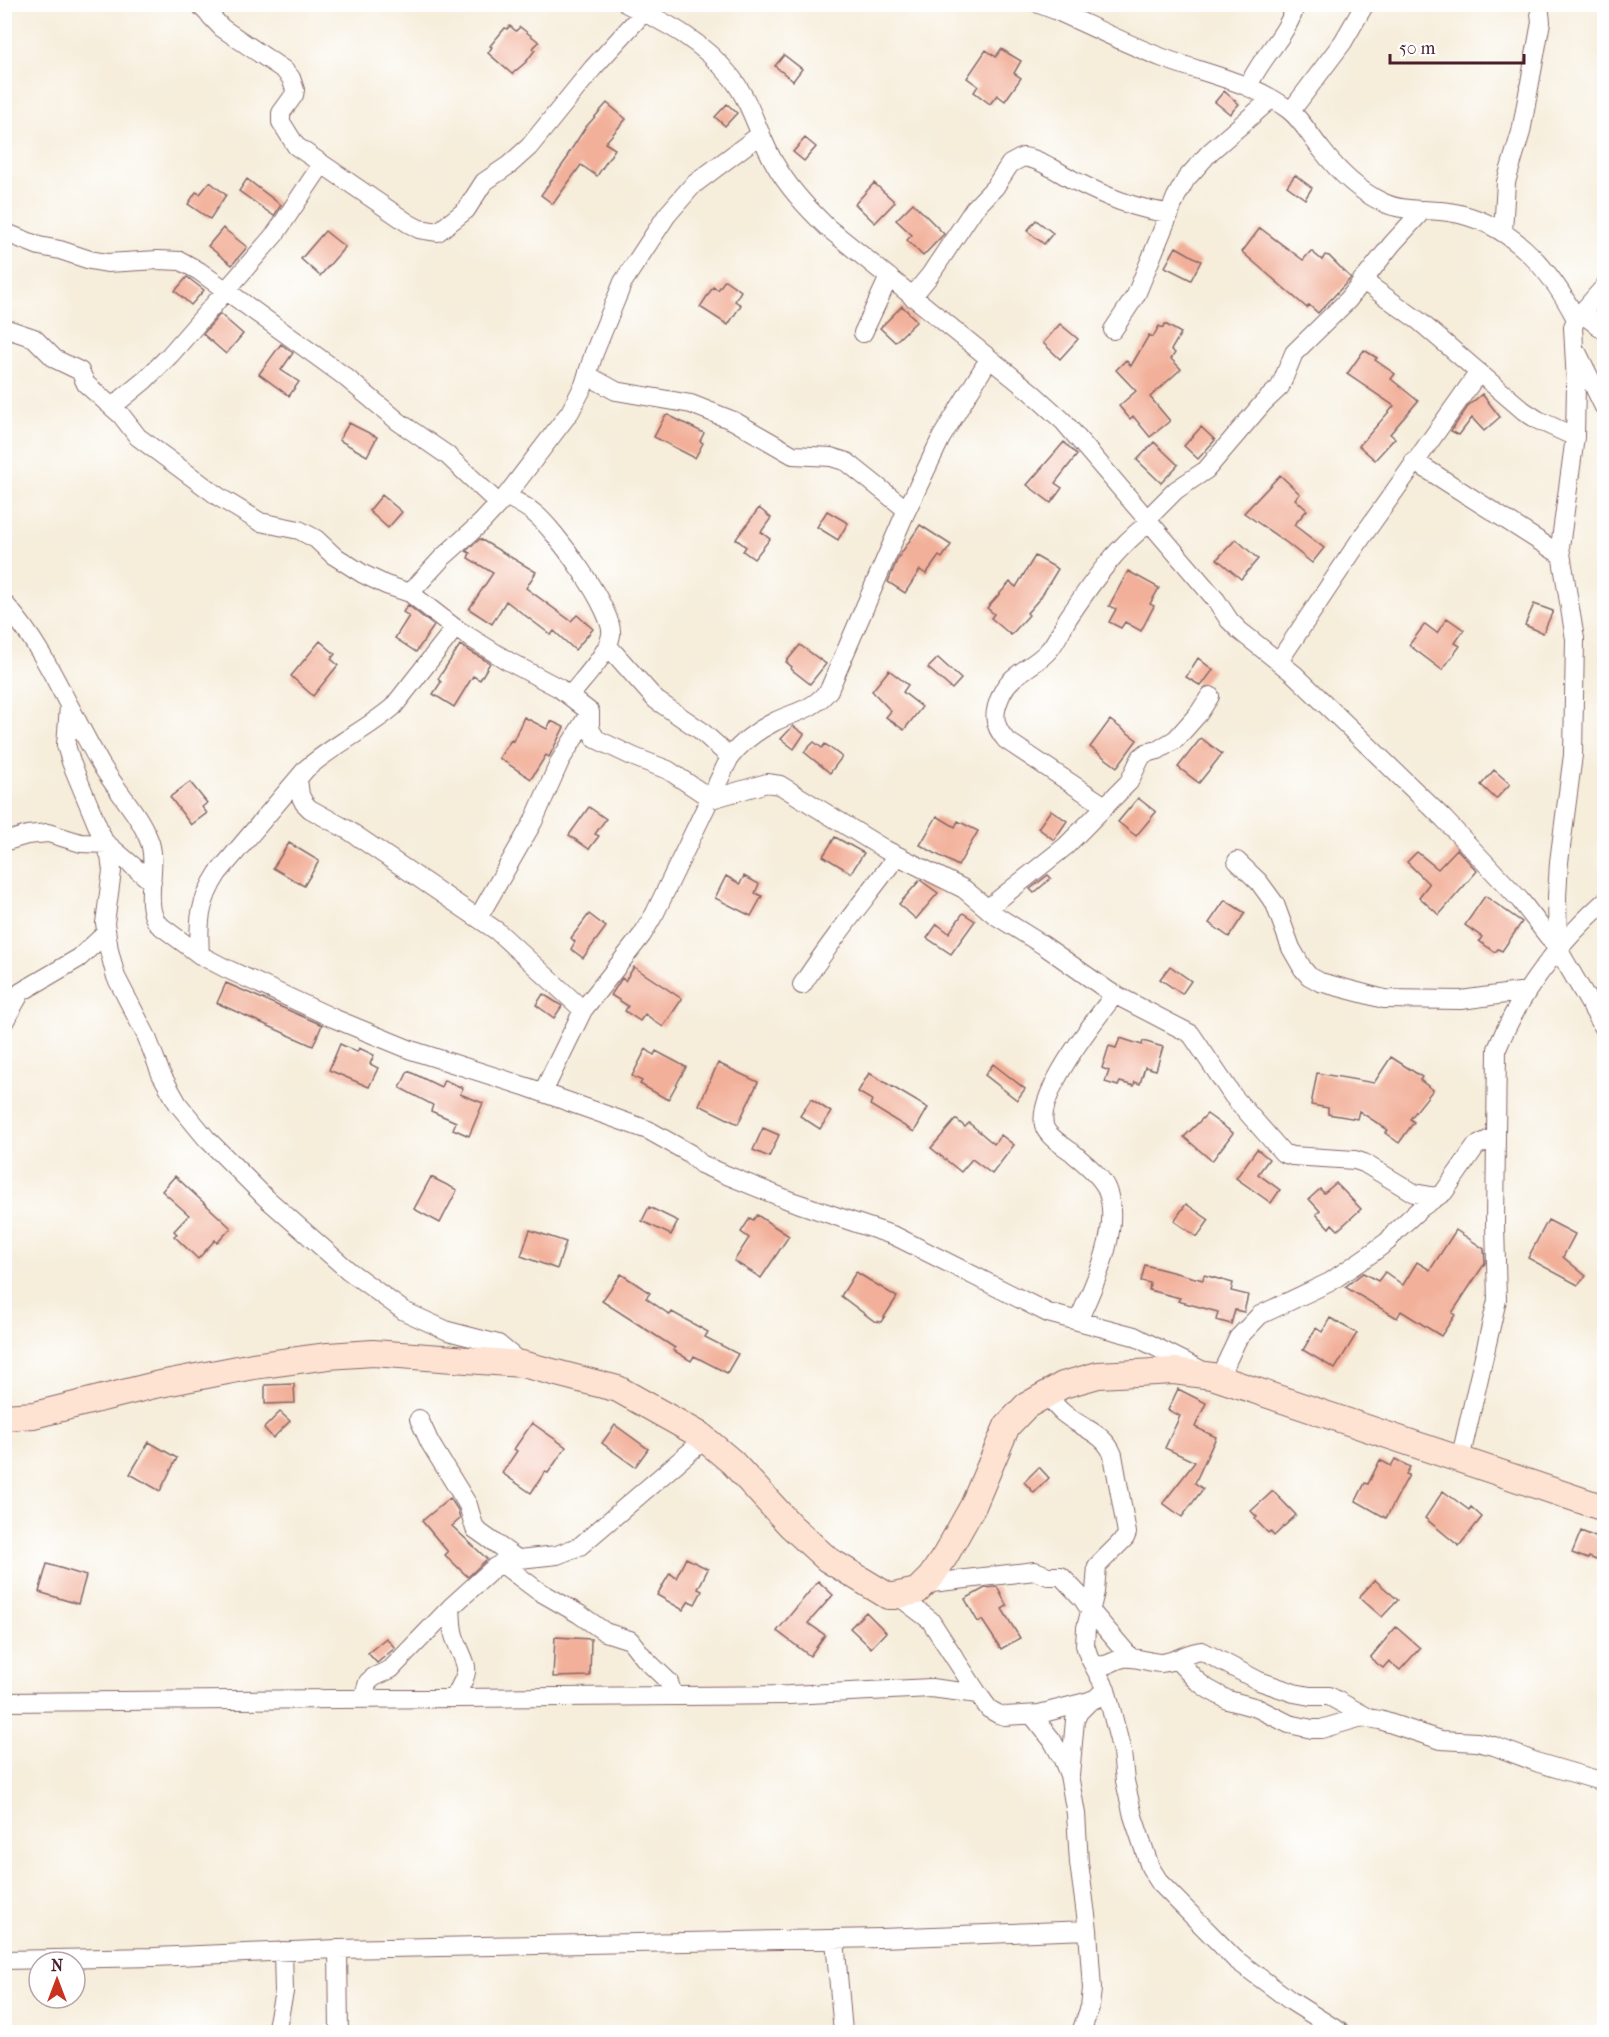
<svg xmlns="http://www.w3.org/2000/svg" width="1609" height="2037" viewBox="0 0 1609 2037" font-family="'IM FELL French Canon',serif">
	<rect width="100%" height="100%" fill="#fff"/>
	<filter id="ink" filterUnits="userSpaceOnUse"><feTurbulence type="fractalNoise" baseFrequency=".0167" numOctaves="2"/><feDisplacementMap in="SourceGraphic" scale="12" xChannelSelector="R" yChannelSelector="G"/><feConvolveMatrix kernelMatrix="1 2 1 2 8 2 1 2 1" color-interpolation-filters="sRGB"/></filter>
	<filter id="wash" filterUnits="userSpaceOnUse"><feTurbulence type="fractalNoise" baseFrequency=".008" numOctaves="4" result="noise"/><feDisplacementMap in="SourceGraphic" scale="24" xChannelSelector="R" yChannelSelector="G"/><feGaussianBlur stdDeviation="1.35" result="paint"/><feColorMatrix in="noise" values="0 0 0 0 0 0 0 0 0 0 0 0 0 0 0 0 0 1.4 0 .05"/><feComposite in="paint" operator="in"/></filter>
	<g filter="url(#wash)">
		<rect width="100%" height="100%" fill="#f6edda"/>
		<g id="blocks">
			<path fill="#f2b09a" d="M510,26L516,31L520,27L539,42L533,48L535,50L526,62L512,74L488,53L492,47L490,46L505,28L507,29Z
				M1001,49L1021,61L1014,73L1021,78L1005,101L997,95L990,104L974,92L978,86L967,78L986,50L996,57Z
				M784,55L802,69L793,81L775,66Z
				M1224,91L1239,104L1230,114L1215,102Z
				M607,103L626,119L605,143L615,149L597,176L581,165L553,204L541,195L568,157L567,156L585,128Z
				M727,104L737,113L725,126L715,117Z
				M805,138L816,147L804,161L793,152Z
				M1295,175L1312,188L1305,199L1287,186Z
				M247,179L281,205L274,216L239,191Z
				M210,182L226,195L210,219L188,204L196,192L200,194Z
				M874,183L895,202L875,223L855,204Z
				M913,203L944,234L923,256L907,240L912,235L896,220Z
				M1036,220L1053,233L1044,244L1027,231Z
				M223,228L247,247L232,265L208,246Z
				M1260,228L1303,260L1311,251L1322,260L1325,255L1329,256L1351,278L1318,313L1309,305L1307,308L1242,252Z
				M325,231L345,247L320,276L301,259Z
				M1176,247L1201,261L1191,280L1165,267Z
				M187,277L204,290L191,305L175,291Z
				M725,280L741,291L735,301L741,305L728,325L700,307L713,287L718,290Z
				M902,306L917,321L895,342L880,328Z
				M220,314L243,334L226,354L203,334Z
				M1060,324L1078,339L1060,359L1043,343Z
				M1165,324L1181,333L1171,350L1175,353L1171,359L1181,369L1150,397L1170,421L1150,437L1133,416L1130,419L1119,406L1136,391L1116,370L1126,360L1131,366L1149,335L1153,337L1159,326L1163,328Z
				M281,344L293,353L281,370L299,382L289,396L259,374Z
				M1364,350L1377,358L1375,360L1395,374L1391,379L1418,401L1390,434L1395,438L1375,460L1359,446L1394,406L1347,374Z
				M1482,394L1500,417L1484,431L1472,418L1459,435L1451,431L1469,405Z
				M668,415L704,433L700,441L703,443L695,458L654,437L665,416Z
				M349,423L377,437L367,456L339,440Z
				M1201,427L1215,440L1198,459L1184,446Z
				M1064,442L1077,455L1055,483L1062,488L1051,503L1027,485Z
				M1154,442L1178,465L1161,483L1137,460Z
				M1280,475L1300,494L1295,499L1307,510L1294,525L1324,548L1312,563L1287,543L1244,513Z
				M382,495L402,512L388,528L369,511Z
				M759,508L771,518L761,532L770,539L754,559L743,551L746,547L736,539Z
				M827,511L848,523L838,540L817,527Z
				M920,525L951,545L942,558L939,556L926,574L920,570L905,593L888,582L898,558Z
				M480,539L536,572L526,588L571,621L577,615L593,629L575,650L554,631L551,635L506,601L492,624L469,609L493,573L468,558L470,553L466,551Z
				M1236,539L1258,559L1241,579L1217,559Z
				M1035,556L1058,569L1041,597L1027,613L1029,615L1011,635L991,618L994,614L987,608L1010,582L1016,587Z
				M1128,571L1159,588L1150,604L1154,606L1141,631L1125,622L1121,628L1109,622L1116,609L1109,606Z
				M1534,604L1553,611L1543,633L1525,625Z
				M408,605L434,626L416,652L395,638L409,616L403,612Z
				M1447,618L1464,630L1455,643L1460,646L1442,670L1409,645L1425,624L1437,633Z
				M320,641L335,654L331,659L338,665L313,696L291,676Z
				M460,645L490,663L480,680L473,676L454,707L433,694L441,682L438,679Z
				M800,645L826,664L810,684L791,669L792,667L786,662Z
				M938,658L961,679L952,689L928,668Z
				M1198,658L1213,670L1201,686L1186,677Z
				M889,670L908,685L903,692L922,707L904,730L886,717L891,711L872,691Z
				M524,717L547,729L551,721L564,727L549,757L546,755L531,779L499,758L511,740L513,741Z
				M1110,720L1137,740L1117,767L1090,747Z
				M793,726L804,734L794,749L781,739Z
				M1201,738L1222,754L1199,783L1178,767Z
				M814,742L822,748L825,744L842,757L830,773L804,752Z
				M1494,770L1510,784L1496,799L1481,785Z
				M190,782L207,803L202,807L207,813L191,825L170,797Z
				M1138,798L1156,812L1136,836L1118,822Z
				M589,807L606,819L595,834L599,836L589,849L569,835Z
				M1051,810L1067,821L1054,840L1038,828Z
				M937,816L955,827L958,821L978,831L958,866L920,845Z
				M835,837L864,853L851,873L823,856Z
				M289,843L319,861L304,886L273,868Z
				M1457,849L1477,871L1439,915L1419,897L1429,884L1407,862L1417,852L1438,869Z
				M1048,875L1051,878L1034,893L1030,889Z
				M726,876L740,884L744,876L759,884L755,893L762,896L751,916L715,898Z
				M920,880L938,893L916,919L899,904Z
				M1485,896L1522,922L1502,951L1498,949L1495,952L1479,941L1482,937L1465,925Z
				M1225,900L1245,913L1229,937L1209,923Z
				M963,913L975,921L951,954L927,938L937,924L949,933Z
				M589,914L606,927L583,958L571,949L575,942L571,938Z
				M1170,966L1191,981L1182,994L1160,979Z
				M634,967L682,999L663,1027L645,1014L640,1021L625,1011L628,1006L611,995L622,978L625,981Z
				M226,983L322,1025L313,1046L217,1003Z
				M543,994L562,1006L554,1018L536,1005Z
				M1120,1038L1142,1045L1143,1041L1163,1047L1156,1070L1145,1067L1140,1084L1135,1082L1134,1086L1120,1082L1118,1086L1105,1082L1109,1071L1102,1068L1109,1046L1116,1048Z
				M340,1044L357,1052L359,1048L374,1055L370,1064L378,1068L369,1087L329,1070Z
				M646,1049L654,1055L656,1051L686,1067L668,1100L640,1084L642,1081L632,1076Z
				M1391,1057L1422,1077L1420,1080L1433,1090L1410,1119L1414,1122L1399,1143L1385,1133L1388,1130L1359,1111L1357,1119L1328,1114V1108L1311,1105L1317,1073L1374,1083Z
				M718,1063L758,1082L738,1124L699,1105Z
				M993,1064L1025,1089L1017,1100L985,1075Z
				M408,1071L441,1087L444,1080L463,1088L460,1094L483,1103L469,1136L453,1129L456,1122L431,1111L433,1105L400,1088Z
				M869,1073L928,1108L914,1132L870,1105L872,1100L858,1092Z
				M811,1099L831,1112L820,1129L800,1116Z
				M1207,1114L1233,1133L1212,1161L1184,1137Z
				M956,1119L965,1127L969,1123L994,1144L1001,1135L1014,1145L992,1174L972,1159L961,1172L931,1148Z
				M763,1128L779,1135L769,1157L753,1150Z
				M1257,1149L1269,1159L1258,1174L1280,1190L1271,1203L1236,1178Z
				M175,1176L231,1228L217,1243L215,1240L198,1259L174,1236L177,1234L174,1231L189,1215L162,1191Z
				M431,1177L457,1190L440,1223L414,1209Z
				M1336,1183L1361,1209L1338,1230L1332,1224L1329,1228L1316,1214L1320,1211L1309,1199L1320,1189L1324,1193Z
				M1186,1204L1209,1220L1197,1237L1174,1221Z
				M649,1207L678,1221L671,1235L642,1221Z
				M757,1215L789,1236L761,1278L734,1261L749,1238L741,1232L750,1218L753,1220Z
				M1548,1220L1575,1234L1563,1257L1586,1276L1578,1285L1528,1258Z
				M530,1230L566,1242L557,1269L521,1256Z
				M1456,1230L1484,1249L1485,1263L1452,1313L1455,1315L1441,1336L1401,1311L1397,1318L1345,1287L1363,1273L1378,1281L1385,1272L1403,1285L1417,1262L1430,1270Z
				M1145,1265L1203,1280L1204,1275L1233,1283L1231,1291L1248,1295L1244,1312L1235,1310L1231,1324L1216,1320L1218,1312L1178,1301L1180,1298L1149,1290L1150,1283L1141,1281Z
				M856,1272L897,1297L881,1322L874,1321L841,1296Z
				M621,1274L650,1293L646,1298L670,1315L672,1312L708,1332L705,1337L738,1354L727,1373L694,1356L691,1361L673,1350L675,1348L602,1301Z
				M1330,1318L1357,1333L1335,1369L1303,1350L1316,1328L1322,1332Z
				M294,1384L295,1403L265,1404V1385Z
				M1178,1389L1206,1403L1195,1427L1216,1437L1195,1483L1203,1489L1182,1517L1163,1503L1195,1462L1165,1448L1180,1416L1168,1410Z
				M280,1412L290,1421L273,1438L264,1428Z
				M532,1423L566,1447L548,1473L545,1472L531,1493L502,1473L517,1451L514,1449Z
				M615,1425L648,1449L635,1467L602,1443Z
				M149,1442L177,1458L160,1491L130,1474Z
				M1395,1459L1410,1467L1406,1474L1409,1475L1386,1518L1356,1501L1365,1483L1368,1484L1380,1460L1391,1466Z
				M1039,1467L1049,1478L1034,1493L1024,1482Z
				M1273,1491L1296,1515L1274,1536L1270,1531L1268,1533L1255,1519L1257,1517L1251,1511Z
				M1443,1491L1469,1510L1471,1507L1482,1517L1459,1546L1425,1518Z
				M450,1498L458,1510L460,1519L452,1526L487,1559L468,1577L445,1555L448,1552L422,1521Z
				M1581,1531L1605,1541L1596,1560L1589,1557L1588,1559L1572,1553Z
				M686,1558L708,1569L698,1589L702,1591L695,1604L689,1601L683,1610L657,1595L670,1573L676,1578Z
				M47,1564L86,1576L78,1604L39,1592Z
				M1375,1580L1398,1600L1382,1617L1359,1597Z
				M818,1581L833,1595L808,1623L825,1635L810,1656L777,1631Z
				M997,1587L1007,1606L1002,1609L1020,1638L1001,1649L982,1620L978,1622L965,1599L985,1588Z
				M866,1612L886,1632L871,1648L850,1628Z
				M1396,1627L1420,1648L1400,1670L1389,1661L1383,1668L1370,1658Z
				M555,1637L591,1639L590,1676L553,1677Z
				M386,1638L395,1648L377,1663L368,1653Z"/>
		</g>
	</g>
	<g filter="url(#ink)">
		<use href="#blocks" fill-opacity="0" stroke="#866768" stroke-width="1.5"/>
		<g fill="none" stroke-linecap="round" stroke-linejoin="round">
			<g stroke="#866768" stroke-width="20">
				<path id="street" d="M199,4L222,28L284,70L291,78L295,90L294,95L281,113V122L296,146L408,223L419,229L438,232L466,210L484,182L509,165L529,147L593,68L644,12
					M627,4C669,24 702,41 732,78C752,104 759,137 775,164C789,189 808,209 828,228L1031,392L1063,421L1216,600L1229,620L1240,631L1294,674L1444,819L1520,900L1558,949L1604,1028
					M1039,4L1055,10C1091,26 1126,44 1163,58C1205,74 1253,82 1289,110C1302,120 1310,136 1321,149C1337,170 1357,190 1382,202C1402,212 1427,209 1449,212C1509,221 1550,268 1576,319
					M4,5L5,4
					M1248,87C1260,57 1287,37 1296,4
					M1291,111L1343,42L1365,4
					M4,232L39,246L60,250L90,260L107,263L158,260L181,261L199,271L344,376L399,422L447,455L499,504
					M1503,232L1506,182L1521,132L1541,22L1539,4
					M1362,280L1419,321L1524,411L1538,420L1575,437
					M912,297L930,275L974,209L995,187L1010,164L1023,157C1041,159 1058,172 1073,180C1103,195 1136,210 1170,213
					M1581,313L1604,330
					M4,328L34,338L55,359L80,371L86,384L121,415L138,437L219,497L260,522L299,530L316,539L333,555L363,574L386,585L410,593L455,628L508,661L559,688L590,712V729L596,739L634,757L668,770L710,798
					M1113,330L1136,295L1176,197L1186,179L1210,152L1271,99
					M863,333L889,277
					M1578,354L1604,407
					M587,375L616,391L691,404L734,421L793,455L831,457L847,462L907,510
					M112,407L145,380L170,355L276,233L322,164
					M1414,461L1561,555
					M506,496C515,501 526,506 534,513C554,528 615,612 611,635C608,654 582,680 570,696
					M1146,520L1176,490L1206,470L1263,403L1280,387L1294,353L1348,300L1392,244L1423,210
					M410,593L443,557L481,523L506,496L570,412L584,385L594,353L623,282L667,215L693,185L761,134
					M4,603C47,650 68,709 100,763C115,789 138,812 149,840C159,864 142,904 158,924L200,955L225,968L333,1018L411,1050L527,1087L648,1130L689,1153L701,1164L724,1174L791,1201L895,1236L1048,1313L1134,1336L1201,1370
					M608,646L656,700L700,730L730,757
					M1279,661L1362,537L1479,372
					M69,706L66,745L71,762L110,856L112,871L105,923L109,950L116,977L146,1035L161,1074L178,1104L206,1138L265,1197L349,1271L404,1311L448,1331L498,1344L522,1364
					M298,779L300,795L304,803L310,809L348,830L497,931L583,1010
					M708,800L767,783L780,785L886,850L964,889L995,915L1043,945L1110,992L1191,1034L1233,1096L1283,1153L1292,1156L1355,1160L1364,1163L1414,1193L1437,1197
					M1105,806L1006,740C992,724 993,712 1002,693C1011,673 1036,666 1049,650C1057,641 1062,628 1068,618C1091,584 1116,547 1149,523
					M4,842L27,835L48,833L81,843L107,844L152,882
					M1237,861L1259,882L1275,904L1291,948L1303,969L1309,976L1320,982L1384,999L1461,1000L1527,991
					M988,908L1066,846L1129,782L1141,757L1146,753L1158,750L1176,739L1199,713L1210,696
					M478,918L533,822L560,761L590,712
					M1558,949L1557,897L1559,862L1573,755L1575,639L1560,547L1575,437L1576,384L1573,327L1576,319L1604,287
					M200,955C198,922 199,902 218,873L306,769C333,745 366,730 393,707L455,628
					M802,985C831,940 865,899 897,856
					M4,1022L21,992L79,958L106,933
					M543,1092L583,1010L642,935L655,913L730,757C741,743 758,730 774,722C796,711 812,711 829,690L904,516L941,438L989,359
					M1078,1321C1094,1285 1122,1229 1107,1190C1102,1176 1084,1163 1073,1153C1064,1146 1046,1136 1044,1125C1037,1092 1095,1020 1115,994
					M1219,1378L1238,1338L1260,1315L1330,1282L1372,1253L1388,1241L1396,1231L1422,1207L1444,1192L1476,1146L1496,1136
					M1046,1393C1051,1399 1056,1407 1062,1412C1080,1428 1104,1432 1113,1455L1127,1533L1125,1538L1097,1566L1095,1592L1086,1628L1085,1645L1089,1657L1106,1689L1122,1752L1125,1781L1133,1816L1150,1867L1160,1883L1235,1959L1291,2001L1340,2032
					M419,1419L430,1443L468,1505L475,1529L516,1558
					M1460,1460L1497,1300L1495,1224L1497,1049C1520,992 1559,943 1604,902
					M501,1563L537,1590L579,1614L605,1632L630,1640L645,1659L669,1682L673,1696
					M923,1584L1035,1571L1048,1576H1061L1082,1598L1090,1610L1131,1658
					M897,1595L930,1620L978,1694L989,1709L998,1714L1005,1716L1039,1714L1086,1702L1095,1699L1106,1689
					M451,1607C452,1618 451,1631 456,1641C469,1672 471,1667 454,1698
					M1177,1660L1197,1681L1208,1689L1228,1700L1257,1708L1289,1724L1312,1729H1321L1362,1717L1380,1720L1441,1740L1477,1742L1494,1746L1539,1763L1604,1782
					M1093,1664C1110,1668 1109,1661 1124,1658C1135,1656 1149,1663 1161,1663C1176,1662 1187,1652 1202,1651L1259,1681L1294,1693L1310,1696H1329L1369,1718
					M363,1699L368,1682L374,1677L391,1669L451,1607L495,1567L510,1560L557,1555L580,1546L705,1439
					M4,1702L789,1695L931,1688L978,1694
					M1032,1715L1052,1740L1063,1760L1069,1775L1076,1814L1079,1863L1088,1930L1092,1989L1090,2007L1081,2032
					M1070,1776L1075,1720L1079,1712L1091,1700
					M835,1940L843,2032
					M338,1949L339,2032
					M4,1960L154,1957L338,1949L881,1938L1088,1930
					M276,2032L284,1992L283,1951"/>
			</g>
			<g stroke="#866768" stroke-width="28">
				<path id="secondary" d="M4,1417L34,1415L155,1385L253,1366L328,1356L373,1353L522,1364L618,1389L700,1435L732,1462L791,1526L827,1559L888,1596H894L917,1591L931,1577L945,1556L973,1506L1007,1426L1026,1406L1063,1385L1098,1375L1174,1371L1212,1376L1604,1508"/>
			</g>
			<use href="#street" stroke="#fff" stroke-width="18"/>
			<use href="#secondary" stroke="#fee3d2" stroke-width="26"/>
		</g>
	</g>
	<rect width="1609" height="2037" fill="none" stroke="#fff" stroke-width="24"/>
	<g transform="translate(57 1980)"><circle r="28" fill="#ffffff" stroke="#b7a5aa" stroke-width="1.5"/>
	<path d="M0-4.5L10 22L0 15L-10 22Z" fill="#c8321e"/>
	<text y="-9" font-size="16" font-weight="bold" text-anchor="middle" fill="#4a1f2b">N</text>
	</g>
	<path d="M1390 54v9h134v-9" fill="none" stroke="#4a1f2b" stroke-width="3"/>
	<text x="1399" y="54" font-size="18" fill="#4a1f2b" stroke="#ffffff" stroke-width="4.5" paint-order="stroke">50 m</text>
</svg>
